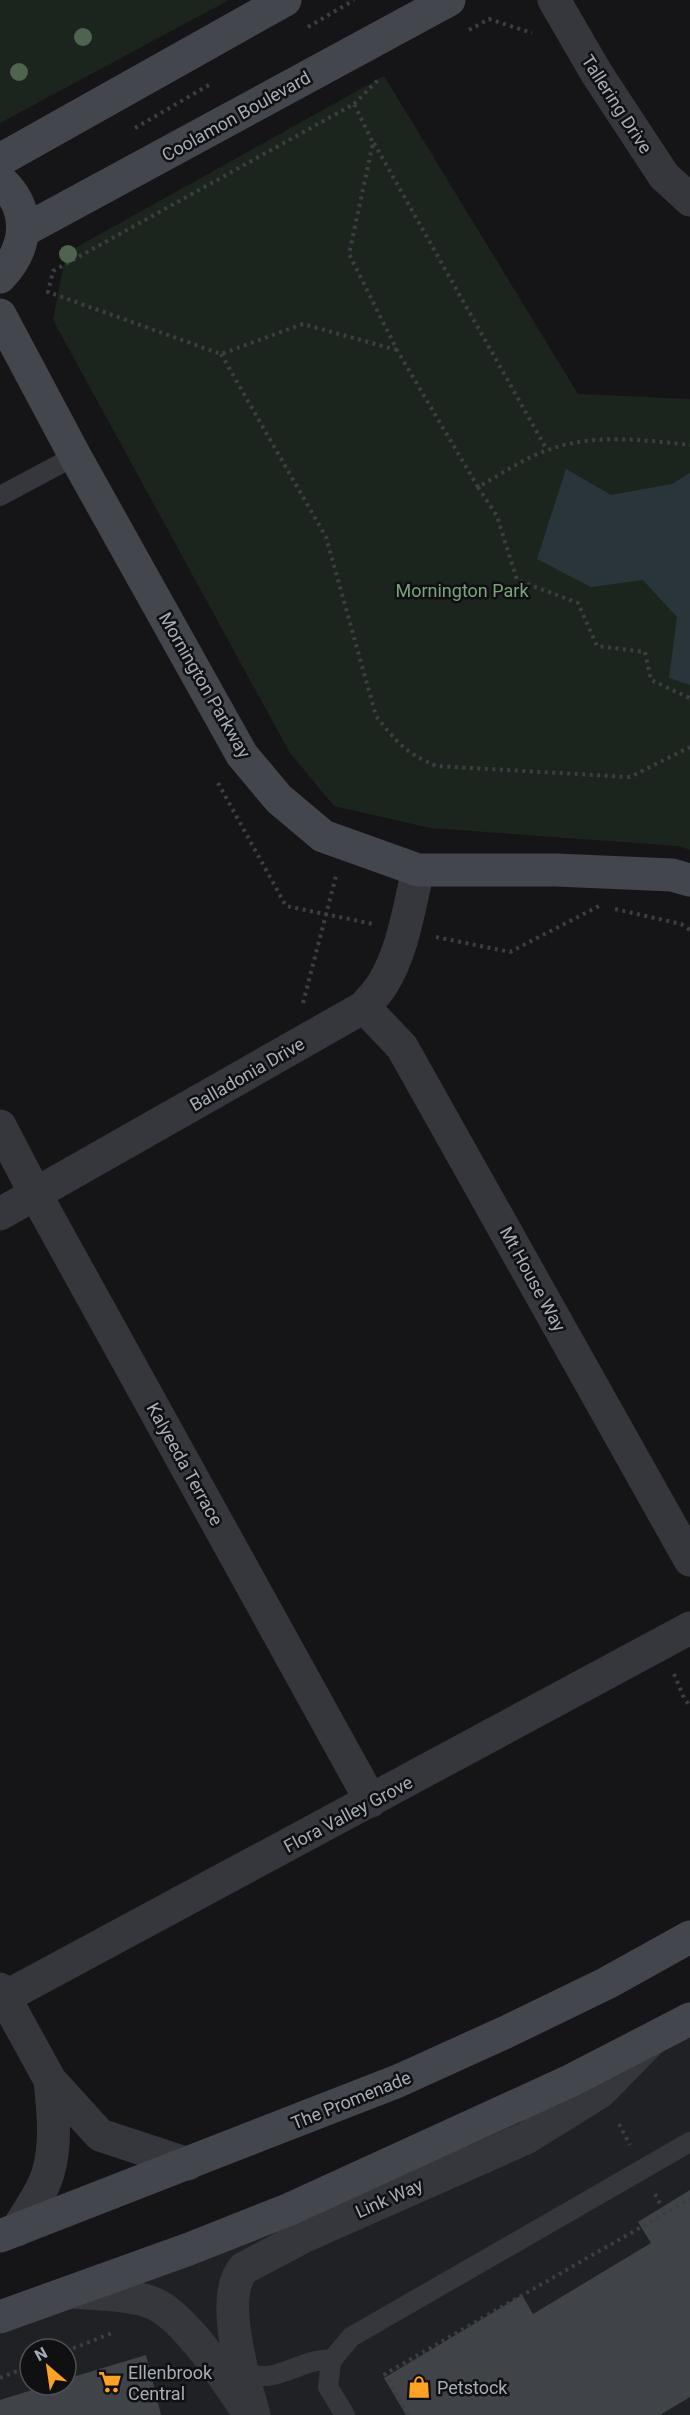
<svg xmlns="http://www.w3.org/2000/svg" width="690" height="2415" viewBox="0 0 690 2415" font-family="Roboto,sans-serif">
	<rect width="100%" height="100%" fill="#151517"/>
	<path fill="#202124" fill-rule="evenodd" d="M690,2019V2415H0V2317ZM30,2349H66V2385H30Z"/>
	<path fill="#1c251d" d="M0,0H229L0,123Z
		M384,76L578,394L690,399V850L679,846L430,828L334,806L290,753L53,320L66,253Z"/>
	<path fill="#2a353b" d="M566,469L611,495L672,484L690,473V685L669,678L677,617L643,580L591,587L537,559Z"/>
	<path fill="#404347" d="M690,2190V2397L660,2415H406L384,2378L522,2295L533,2314L651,2243L638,2222Z
		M146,2355L161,2415H0V2400L48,2385H66V2379Z"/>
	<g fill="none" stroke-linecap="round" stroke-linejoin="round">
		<path stroke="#3b3e43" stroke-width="4" stroke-dasharray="3 4.5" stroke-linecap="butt" d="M308,27L354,0
			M469,30L489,19L532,33
			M354,104L379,79
			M135,128L209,85
			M374,143L547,450
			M65,247L72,260
			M397,350L303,324L221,354L48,292L53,271L354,104L373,143L349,254L397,350L478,487C500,475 524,458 548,450C593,433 644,440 690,445
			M221,354L326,537L376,716C397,743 405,752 436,766L630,777L690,747
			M478,487L497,516L517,580L578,603L597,646L645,652L651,680L690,698
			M218,783L286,906L373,924
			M615,909L681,924L690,930
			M436,937L510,952L599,906
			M303,1003L336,876
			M674,1674L684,1698L690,1706
			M619,2124L630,2145
			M655,2194L665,2213
			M66,2351L115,2332
			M0,2378L30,2366
			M408,2415L385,2374L690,2199"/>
		<path stroke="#35373c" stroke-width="20" d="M0,496L75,456
			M241,2360C243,2364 246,2370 249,2372C270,2387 306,2356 332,2360
			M345,2415L328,2387L331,2361L351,2337L690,2142"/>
		<path stroke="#35373c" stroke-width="33" d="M554,0L597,74L664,176L690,200
			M364,1007L402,1047L690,1560
			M0,1126L36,1195L371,1801
			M0,1214L364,1007C370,1000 377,993 382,985C403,952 409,908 418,870
			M0,1989L50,2080L100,2135L188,2164
			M5,1997L690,1628
			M17,2230C27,2212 43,2192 48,2173C57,2143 53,2111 50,2080
			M71,2292C96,2294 135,2294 157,2305C188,2322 224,2377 244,2406
			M254,2415C244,2381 218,2296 244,2268L305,2236L526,2138L600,2092L648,2043"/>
		<path stroke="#43464c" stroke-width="33" d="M0,160L285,0
			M0,180C32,209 28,248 0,277
			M23,231L449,0
			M0,315L75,456L242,755L279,799L323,836L418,870H556L672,875L690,880
			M0,2236L398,2081L506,2032L607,1983L690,1937
			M0,2317L189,2249L290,2209L572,2080L690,2019"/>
	</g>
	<g fill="#4e644e">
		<circle cx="83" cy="37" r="9"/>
		<circle cx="19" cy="72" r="9"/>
		<circle cx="68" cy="254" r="9"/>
	</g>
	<defs>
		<g id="supermarket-bare" transform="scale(1.8)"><path d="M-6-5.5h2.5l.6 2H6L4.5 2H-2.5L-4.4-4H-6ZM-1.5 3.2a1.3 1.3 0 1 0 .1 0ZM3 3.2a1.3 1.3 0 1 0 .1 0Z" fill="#fea225" stroke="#101012" stroke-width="2.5" paint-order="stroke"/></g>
		<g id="shop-bare" transform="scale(1.8)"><path d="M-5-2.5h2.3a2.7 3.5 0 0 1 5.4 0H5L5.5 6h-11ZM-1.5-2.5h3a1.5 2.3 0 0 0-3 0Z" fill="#fea225" stroke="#101012" stroke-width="2.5" paint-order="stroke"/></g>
	</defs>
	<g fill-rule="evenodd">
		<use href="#supermarket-bare" x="110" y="2382"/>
		<use href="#shop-bare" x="419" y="2387"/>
	</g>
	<g text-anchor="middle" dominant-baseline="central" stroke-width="5" stroke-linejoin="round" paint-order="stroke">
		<g font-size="18" fill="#a5adb8" stroke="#101012">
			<text transform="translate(617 104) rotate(57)">Tallering Drive</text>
			<text transform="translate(236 116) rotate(-29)">Coolamon Boulevard</text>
			<text transform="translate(205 685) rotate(60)">Mornington Parkway</text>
			<text transform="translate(247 1074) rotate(-30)">Balladonia Drive</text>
			<text transform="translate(533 1279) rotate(61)">Mt House Way</text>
			<text transform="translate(185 1464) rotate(61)">Kalyeeda Terrace</text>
			<text transform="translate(348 1814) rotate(-28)">Flora Valley Grove</text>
			<text transform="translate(351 2100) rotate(-22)">The Promenade</text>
			<text transform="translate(389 2198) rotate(-24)">Link Way</text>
		</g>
		<g font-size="18" fill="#7ca47b" stroke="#101012">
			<text x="462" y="590">Mornington Park</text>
		</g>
		<g font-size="18" fill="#a5adb8" stroke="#101012" text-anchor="start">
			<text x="128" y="2372">Ellenbrook<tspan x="128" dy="21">Central</tspan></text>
			<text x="437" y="2387">Petstock</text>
		</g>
	</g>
	<g transform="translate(48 2367) rotate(331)"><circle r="28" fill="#101012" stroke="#4c4f54" stroke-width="1.5"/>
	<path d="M0-4.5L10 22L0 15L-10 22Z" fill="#fea225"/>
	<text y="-9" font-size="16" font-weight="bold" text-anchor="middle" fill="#a5adb8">N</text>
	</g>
</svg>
